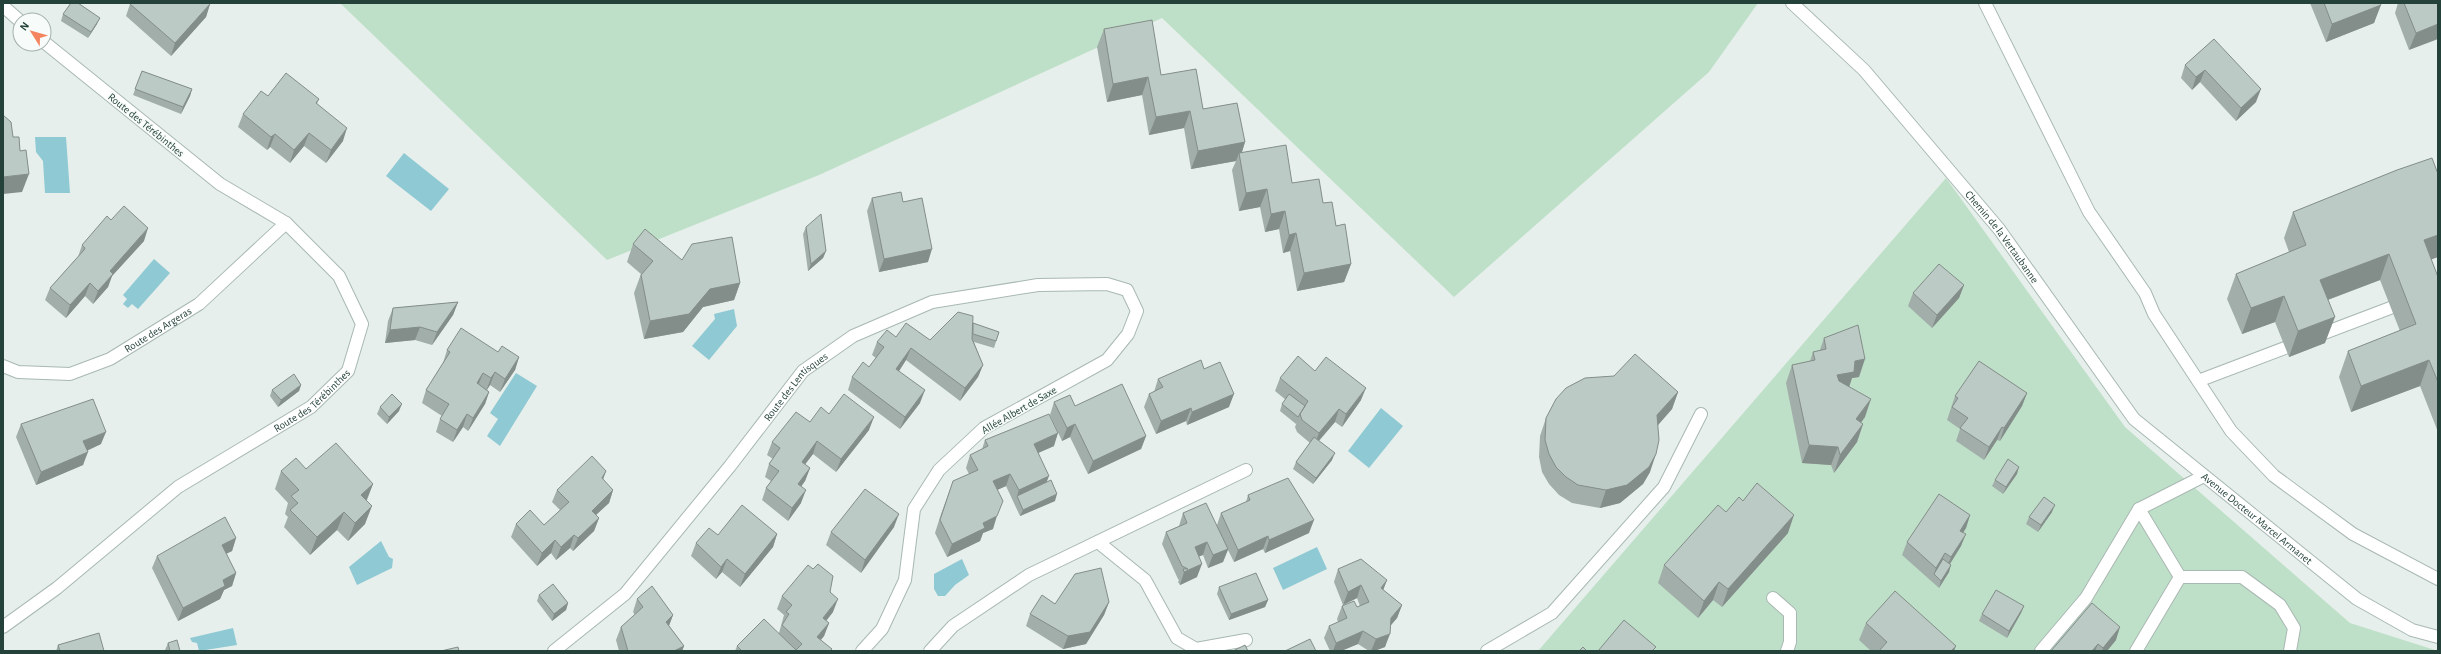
<svg xmlns="http://www.w3.org/2000/svg" width="2441" height="654" viewBox="0 0 2441 654" font-family="'Alegreya Sans',sans-serif">
	<rect width="100%" height="100%" fill="#e6efeb"/>
	<path fill="#bfe0c8" d="M340,3H1758L1709,72L1454,297L1162,18L819,175L607,260Z
		M1946,178L2125,427L2350,623L2438,651H1538Z"/>
	<path fill="#8ec9d4" d="M35,137H66L70,193H45L43,161L36,152Z
		M404,153L449,189L431,211L386,176Z
		M154,259L170,273L138,309L132,304L128,308L123,304L127,299L123,295Z
		M734,309L737,326L709,360L692,346L715,319L714,314Z
		M516,373L537,386L500,446L487,436L498,419L490,413Z
		M1381,408L1403,426L1369,468L1348,451Z
		M381,541L389,557L393,559L392,568L357,585L349,567Z
		M1317,547L1327,569L1283,590L1273,568Z
		M962,559L969,575L955,585L945,596H938L934,589V574Z
		M233,628L237,645L199,651L197,643L192,642L190,638Z"/>
	<g fill="none" stroke-linecap="round" stroke-linejoin="round">
		<g stroke="#a8b8b2" stroke-width="14">
			<path id="service" d="M1985,3L2089,212L2145,293L2154,314L2231,431L2274,476L2353,534L2438,579
				M2198,381L2406,302
				M2180,577H2242L2280,605L2294,628L2290,651
				M1773,598L1790,613V642L1787,651
				M1487,651L1552,613L1664,487L1701,414
				M2136,651L2180,577L2139,509"/>
		</g>
		<g stroke="#a8b8b2" stroke-width="14">
			<g id="minor">
				<path id="s1" d="M1792,3L1864,70L1999,229L2134,419L2357,599L2412,630L2438,637"/>
				<path d="M3,6L20,21"/>
				<path id="s2" d="M3,366L18,372L70,374L110,359L199,304L286,223"/>
				<path d="M1098,542L1145,580L1177,638L1196,649L1246,640"/>
				<path id="s3" d="M3,627L57,588L178,487L311,407L348,371L362,324L339,276L286,223L220,184L44,42"/>
				<path id="s4" d="M554,651L625,594L730,466L803,371L853,336L932,302L1038,285L1107,284L1127,290L1137,311L1128,334L1107,360L984,428L939,470L914,509L905,580L882,629L862,651"/>
				<path d="M930,651L953,626L1029,575L1246,470"/>
				<path d="M2041,651L2086,598L2139,509L2204,476"/>
			</g>
		</g>
		<use href="#service" stroke="#fff" stroke-width="12"/>
		<use href="#minor" stroke="#fff" stroke-width="12"/>
	</g>
	<path fill="#a1aea9" d="M2310,3H2380L2374,23L2326,42Z
		M2398,3H2438L2409,50L2395,13Z
		M130,4H210L206,17L171,56L126,16Z
		M63,14L97,24L88,38L61,21Z
		M1104,29L1245,142L1242,152L1292,183L1323,203L1336,226L1351,264L1344,282L1297,291L1290,251L1283,253L1279,229L1265,232L1260,207L1239,211L1232,170L1236,161L1191,169L1184,128L1149,135L1142,95L1107,102L1097,47Z
		M2214,39L2256,102L2236,121L2200,82L2192,90L2181,78L2185,65Z
		M142,71L192,89L190,96L181,114L133,95Z
		M268,96L319,99L317,104L343,141L326,163L304,146L290,163L270,147L267,150L238,127L243,114Z
		M2438,174V257L2431,259L2438,277V432L2420,386L2351,412L2339,377L2348,351L2400,331L2380,280L2328,300L2325,343L2289,357L2275,322L2242,334L2227,299L2236,274L2289,252L2284,238L2293,212Z
		M872,198L903,202L928,262L879,272L867,211Z
		M111,220L144,241L112,276L108,287L93,304L85,296L66,318L45,300L50,288L78,257L82,245Z
		M806,227L826,251L823,258L808,271L803,234Z
		M633,244L682,260L740,283L734,300L703,307L683,332L644,339L634,293L641,274L627,262Z
		M1964,285L1959,298L1932,328L1908,306L1913,293Z
		M458,302L453,315L432,345L415,340L385,343L388,321L393,308Z
		M973,323L999,332L994,348L974,342L983,365L978,377L960,401L906,360L899,371L920,403L900,429L848,390L852,377L869,367L876,358L872,355L877,342L896,337L930,340Z
		M1824,338L1859,377L1852,378L1849,387L1865,417L1861,423L1863,424L1857,442L1834,473L1831,465L1802,463L1786,383L1792,365L1810,361L1813,352L1820,350Z
		M447,350L498,352L519,357L515,370L500,392L490,385L487,390L489,392L485,404L468,431L463,427L453,442L436,432L440,419L442,416L422,403L426,390L443,363Z
		M1204,369L1229,407L1187,425L1186,421L1156,434L1144,407L1149,394L1154,392L1158,379Z
		M1315,371L1361,400L1342,427L1335,422L1319,441L1332,460L1313,484L1293,469L1296,462L1310,443L1297,432L1295,427L1297,422L1296,424L1280,411L1282,404L1286,400L1275,391L1280,378Z
		M301,385L299,391L278,407L270,396L272,390Z
		M1678,392L1672,409L1658,425L1650,472L1643,484L1620,503L1600,508L1572,503L1559,495L1549,484L1542,472L1539,457L1540,436L1546,418Z
		M2027,393L2022,406L2000,441L1997,440L1984,460L1956,441L1960,429L1947,420L1955,396Z
		M1054,402L1146,436L1141,449L1088,474L1070,437L1062,441L1050,415Z
		M380,407L399,411L387,424L377,414Z
		M829,414L869,430L836,472L813,454L805,464L810,468L805,481L801,486V503L788,521L762,500L766,488L771,481L765,477L769,464L773,459L767,455L772,442Z
		M21,424L101,444L87,451L83,465L36,485L16,437Z
		M985,440L1054,446L1038,453L1046,482L1055,501L1020,516L1006,486L997,490L993,529L983,533L980,541L947,557L935,533L941,514L953,481L969,474L966,468L970,455L982,449Z
		M306,469L373,484L367,500L365,524L348,541L337,530L310,555L284,527L288,517L285,514L288,503L275,489L281,471Z
		M606,471L603,480L613,490L609,503L596,515L599,518L594,531L573,551L570,548L556,560L551,553L537,566L511,537L516,524L544,525L560,510L552,502L557,490Z
		M2017,474L2003,494L1992,486L1995,480Z
		M1248,495L1309,533L1265,553L1263,549L1234,562L1228,550L1223,562L1208,568L1203,555L1199,556L1197,577L1180,585L1178,582L1179,580L1178,579L1162,544L1166,532L1179,526L1183,513L1217,525L1221,513L1246,502Z
		M1743,501L1788,533L1722,607L1713,600L1698,618L1658,583L1664,565L1726,512Z
		M2052,512L2038,532L2026,524L2029,517Z
		M1970,515L1966,528L1963,532L1961,546L1950,564L1949,572L1939,588L1902,555L1907,542Z
		M894,527L861,573L826,545L831,532Z
		M777,534L773,547L740,587L722,572L716,579L691,556L696,543L718,535Z
		M236,538L232,551L226,554L236,573L232,586L224,590L220,599L178,621L152,568L157,556Z
		M1338,569L1387,580L1383,590L1402,605L1397,618L1390,626L1385,647L1374,651H1369L1358,644L1341,651H1330L1324,638L1329,626L1338,622L1337,619L1342,606L1357,607L1360,606L1357,598L1343,605L1334,582Z
		M1219,587L1268,600L1265,607L1229,620L1217,594Z
		M830,592L833,612L826,621L829,623L824,636L821,640L831,651H735L737,646L779,633L784,615L777,609L782,596Z
		M539,595L568,603L566,610L552,621L537,601Z
		M637,599L673,615L669,626L684,646L682,651H619L616,640L621,627L635,615L633,612Z
		M1109,602L1104,615L1086,644L1063,649L1026,626L1030,614L1055,604Z
		M2024,606L2021,613L2007,638L1979,621L1982,614Z
		M1866,623L1954,651H1871L1859,640Z
		M2116,640L2107,651H2051Z
		M168,643L180,651H166L165,650Z
		M58,645L104,651H56Z"/>
	<path fill="#838d89" d="M210,4L206,17L171,56L175,43Z
		M2381,5L2374,23L2326,42L2332,24Z
		M100,18L97,24L88,38L91,32Z
		M2438,24V39L2409,50L2416,33Z
		M2205,70L2200,82L2192,90L2196,77Z
		M1148,77L1142,95L1107,102L1113,84Z
		M192,89L190,96L181,114L183,107Z
		M2261,89L2256,102L2236,121L2241,108Z
		M1190,111L1184,128L1149,135L1156,117Z
		M347,128L343,141L326,163L331,150Z
		M309,133L304,146L290,163L294,150Z
		M275,134L270,147L267,150L271,137Z
		M1245,142L1240,158L1239,153L1236,161L1191,169L1198,151Z
		M29,174L22,192L3,194V177Z
		M1267,189L1260,207L1239,211L1246,193Z
		M1285,211L1279,229L1265,232L1271,214Z
		M148,228L144,241L112,276L108,287L93,304L98,291L110,271Z
		M1296,233L1290,251L1283,253L1289,235Z
		M2438,235V257L2414,266L2424,240Z
		M932,249L928,262L879,272L884,259Z
		M826,251L823,258L808,271L811,264Z
		M2389,254L2380,280L2311,306L2320,280Z
		M1351,264L1344,282L1297,291L1304,273Z
		M90,283L85,296L66,318L70,305Z
		M740,283L734,300L703,307L683,332L644,339L650,321L710,289Z
		M1964,285L1959,298L1932,328L1937,315Z
		M2284,296L2275,322L2242,334L2251,308Z
		M458,302L453,315L432,345L437,332Z
		M2335,317L2325,343L2289,357L2298,331Z
		M420,327L415,340L385,343L390,330Z
		M911,348L906,360L892,382L896,369Z
		M519,357L515,370L500,392L505,379Z
		M1865,359L1859,377L1852,378L1848,390L1831,393L1837,375L1855,361Z
		M2429,360L2420,386L2351,412L2361,386Z
		M983,365L978,377L960,401L965,388Z
		M495,372L490,385L486,391L491,378Z
		M483,373L478,386L477,383Z
		M301,385L299,391L278,407L281,400Z
		M1366,388L1361,400L1342,427L1346,414Z
		M925,390L920,403L900,429L905,417Z
		M489,392L485,404L468,431L473,418Z
		M1678,392L1672,409L1651,433L1657,415Z
		M2027,393L2022,406L2000,441L2004,428Z
		M1234,394L1229,407L1187,425L1192,412Z
		M1871,399L1865,417L1849,437L1856,419Z
		M402,404L399,411L387,424L389,417Z
		M1191,408L1186,421L1156,434L1161,421Z
		M1339,409L1335,422L1314,446L1319,433Z
		M467,414L463,427L453,442L457,430Z
		M874,417L869,430L836,472L841,459Z
		M1075,424L1070,437L1062,441L1067,428Z
		M1863,424L1857,442L1834,473L1840,455Z
		M2002,427L1997,440L1984,460L1989,447Z
		M106,432L101,444L79,454L83,441Z
		M1058,433L1054,446L1029,457L1034,444Z
		M1146,436L1141,449L1088,474L1093,461Z
		M817,441L813,454L797,475L802,462Z
		M1809,445L1838,447L1831,465L1802,463Z
		M88,452L83,465L36,485L41,472Z
		M1335,453L1332,460L1313,484L1316,478Z
		M1656,454L1650,472L1643,484L1620,503L1600,508L1606,490Z
		M2019,467L2017,474L2003,494L2006,487Z
		M810,468L805,481L794,497L798,484Z
		M606,471L601,484L602,478Z
		M1010,474L1006,486L988,494L993,481Z
		M1049,476L1044,489L1017,496L1019,490Z
		M373,484L366,501L361,495Z
		M613,490L609,503L587,523L592,511Z
		M806,490L801,503L788,521L792,508Z
		M1057,494L1055,501L1020,516L1023,510Z
		M2055,505L2052,512L2038,532L2041,525Z
		M372,506L365,524L348,541L355,523Z
		M344,512L337,530L310,555L317,537Z
		M899,514L894,527L861,573L865,560Z
		M1794,515L1788,533L1722,607L1728,589Z
		M1970,515L1966,528L1956,544L1960,531Z
		M997,516L993,529L983,533L980,541L947,557L952,544L983,523Z
		M599,518L594,531L573,551L578,538Z
		M1314,520L1309,533L1265,553L1269,540Z
		M777,534L773,547L740,587L745,574Z
		M1966,534L1961,546L1946,570L1951,557Z
		M574,535L570,548L556,560L561,547Z
		M1268,536L1263,549L1234,562L1238,550Z
		M236,538L232,551L217,558L222,545Z
		M555,540L551,553L537,566L542,553Z
		M1207,542L1203,555L1190,560L1195,547Z
		M1228,549L1223,562L1208,568L1213,555Z
		M1945,553L1940,565L1934,574L1936,568Z
		M727,559L722,572L716,579L721,567Z
		M1202,564L1197,577L1180,585L1184,572Z
		M1951,565L1949,572L1939,588L1941,581Z
		M236,573L232,586L224,590L220,599L178,621L183,608L223,580Z
		M1387,580L1382,593L1381,588Z
		M1719,582L1713,600L1698,618L1704,601Z
		M1361,585L1357,598L1343,605L1348,592Z
		M838,599L833,612L818,631L823,618Z
		M1268,600L1265,607L1229,620L1231,614Z
		M1109,602L1104,615L1086,644L1063,649L1068,636Z
		M568,603L566,610L552,621L554,614Z
		M1402,605L1397,618L1386,631L1391,618Z
		M2024,606L2021,613L2007,638L2009,631Z
		M673,615L668,628L666,622Z
		M829,623L824,636L812,650L817,637Z
		M2120,627L2116,640L2107,651H2102L2103,648Z
		M1363,631L1358,644L1341,651H1333L1336,643Z
		M1390,634L1385,647L1374,651H1371L1376,639Z
		M2098,644L2095,651H2092Z
		M684,646L682,651H674Z
		M1956,646L1954,651H1951Z"/>
	<path fill="#bbcac4" stroke="#838d89" d="M71,3H78L100,18L91,32L63,14Z
		M131,3H210V4L175,43L130,4Z
		M2324,3H2380L2381,5L2332,24Z
		M2404,3H2438V24L2416,33Z
		M1152,20L1161,75L1196,69L1203,109L1237,103L1245,142L1198,151L1190,111L1156,117L1148,77L1113,84L1104,29Z
		M2214,39L2261,89L2241,108L2205,70L2196,77L2185,65Z
		M142,71L192,89L183,107L135,89Z
		M286,73L319,99L316,103L347,128L331,150L309,133L294,150L275,134L271,137L243,114L261,91L268,96Z
		M3,115L11,122L13,137H19L20,151L26,150L29,174L3,177Z
		M1286,145L1292,183L1319,179L1323,203L1332,202L1336,226L1345,224L1351,264L1304,273L1296,233L1289,235L1285,211L1271,214L1267,189L1246,193L1239,153Z
		M2432,158L2438,174V235L2424,240L2438,277V382L2429,360L2361,386L2348,351L2416,324L2389,254L2320,280L2335,317L2298,331L2284,296L2251,308L2236,274L2306,245L2293,212L2397,170Z
		M901,192L903,202L922,198L932,249L884,259L872,198Z
		M124,206L148,228L110,271L113,274L98,291L90,283L70,305L50,288L84,250L85,248L82,245L107,216L111,220Z
		M821,214L826,251L811,264L806,227Z
		M645,229L682,260L692,244L732,237L740,283L710,289L689,314L650,321L641,275L653,261L633,244Z
		M1939,264L1964,285L1937,315L1913,293Z
		M458,302L437,332L420,327L390,330L393,308Z
		M958,312L973,316L972,339L983,365L965,388L911,348L896,369L925,390L905,417L852,377L863,362L869,367L884,347L877,342L887,330L896,337L906,323L930,340Z
		M973,323L999,332L996,341L973,334Z
		M1858,325L1865,359L1855,361L1854,372L1837,375L1839,381L1871,399L1856,419L1863,424L1840,455L1838,447L1809,445L1792,365L1815,360L1813,352L1826,349L1824,338Z
		M461,328L498,352L502,346L519,357L505,379L495,372L491,378L483,373L477,383L489,392L473,418L467,414L457,430L440,419L449,404L426,390L450,352L447,350Z
		M1635,354L1678,392L1657,415L1659,440L1656,454L1649,467L1627,485L1606,490L1578,485L1566,477L1556,467L1549,454L1545,440L1546,418L1556,399L1566,388L1585,378L1614,376Z
		M1298,356L1315,371L1326,357L1366,388L1346,414L1339,409L1319,433L1302,420L1300,414L1308,401L1280,378Z
		M1201,360L1204,369L1220,362L1234,394L1192,412L1191,408L1161,421L1149,394L1163,387L1158,379Z
		M1979,361L2027,393L2004,428L2002,427L1989,447L1960,428L1968,418L1952,407L1958,398L1955,396Z
		M294,374L301,385L281,400L272,390Z
		M1122,384L1146,436L1093,461L1075,424L1067,428L1054,402L1070,395L1075,406Z
		M392,394L402,404L389,417L380,407Z
		M844,394L874,417L841,459L817,441L802,462L810,468L798,484L806,490L792,508L766,488L779,471L769,464L780,448L772,442L796,412L810,422L821,407L829,414Z
		M1289,394L1305,406L1298,417L1282,404Z
		M93,399L106,432L83,441L88,452L41,472L21,424Z
		M1049,414L1058,433L1034,444L1049,476L1019,490L1010,474L993,481L1003,501L997,516L983,523L985,528L952,544L940,520L953,481L978,470L970,455L988,446L985,440Z
		M1314,437L1335,453L1316,478L1296,462Z
		M336,443L373,484L361,495L372,506L355,523L344,512L317,537L290,510L298,503L291,496L299,490L281,471L296,458L306,469Z
		M592,456L606,471L602,478L613,490L592,511L599,518L578,538L574,535L561,547L555,540L542,553L516,524L530,510L544,525L569,502L557,490Z
		M2008,459L2019,467L2006,487L1995,480Z
		M1288,478L1314,520L1269,540L1268,536L1238,550L1221,513L1250,500L1248,495Z
		M1051,480L1057,494L1023,510L1017,496Z
		M1757,483L1794,515L1728,589L1719,582L1704,601L1664,565L1718,505L1726,512L1739,497L1743,501Z
		M865,489L899,514L865,560L831,532Z
		M1939,494L1970,515L1960,531L1966,534L1951,557L1945,553L1936,568L1907,542Z
		M2044,497L2055,505L2041,525L2029,517Z
		M1206,503L1228,549L1213,555L1207,542L1195,547L1202,564L1184,572L1183,569H1188L1182,566L1166,532L1187,523L1183,513Z
		M742,505L777,534L745,574L727,559L721,567L696,543L709,528L718,535Z
		M225,517L236,538L222,545L236,573L223,580L225,586L183,608L157,556Z
		M1361,559L1387,580L1381,588L1402,605L1391,618L1390,634L1376,639L1363,631L1336,643L1329,626L1347,618L1342,606L1354,601L1357,607L1369,602L1361,585L1348,592L1338,569Z
		M1943,559L1951,565L1941,581L1934,574Z
		M818,564L833,576L830,592L838,599L823,618L829,623L817,637L832,649L830,651H742L737,646L764,619L796,650L802,644L782,625L789,614L786,612L792,605L782,596L808,565L813,569Z
		M1101,568L1109,602L1090,632L1068,636L1030,614L1042,595L1055,604L1075,574Z
		M1256,573L1268,600L1231,614L1219,587Z
		M553,584L568,603L554,614L539,595Z
		M652,586L673,615L666,622L684,646L674,651H628L621,627L643,607L637,599Z
		M1996,590L2024,606L2009,631L1982,614Z
		M1895,591L1956,646L1951,651H1879L1887,642L1866,623Z
		M2092,603L2120,627L2103,648L2098,644L2092,651H2051Z
		M1624,620L1656,647L1652,651H1598Z
		M99,633L104,651H60L58,645Z
		M1310,639L1316,651H1285Z
		M177,640L180,651H170L168,643Z
		M1245,645L1248,651H1233Z
		M458,647L459,651H441Z
		M1583,647L1587,651H1579Z"/>
	<g text-anchor="middle" dominant-baseline="central" stroke-width="3" stroke-linejoin="round" paint-order="stroke">
		<g font-size="11" fill="#24423a" stroke="#f7fbf9">
			<text transform="translate(146 125) rotate(39)">Route des Térébinthes</text>
			<text stroke="none"><textPath href="#s1" startOffset="315">Chemin de la Vertaubanne</textPath></text>
			<text stroke="none"><textPath href="#s2" startOffset="167">Route des Argeras</textPath></text>
			<text stroke="none"><textPath href="#s4" startOffset="360">Route des Lentisques</textPath></text>
			<text stroke="none"><textPath href="#s3" startOffset="384">Route des Térébinthes</textPath></text>
			<text transform="translate(1019 410) rotate(-30)">Allée Albert de Saxe</text>
			<text stroke="none"><textPath href="#s1" startOffset="698">Avenue Docteur Marcel Armanet</textPath></text>
		</g>
	</g>
	<rect width="2441" height="654" fill="none" stroke="#24423a" stroke-width="8"/>
	<g transform="translate(32 32) rotate(307)"><circle r="19" fill="#f7fbf9" stroke="#a3b1ad"/>
	<path d="M0-3L7 15L0 10L-7 15Z" fill="#f4845f"/>
	<text y="-6" font-size="11" font-weight="bold" text-anchor="middle" fill="#24423a">N</text>
	</g>
</svg>
